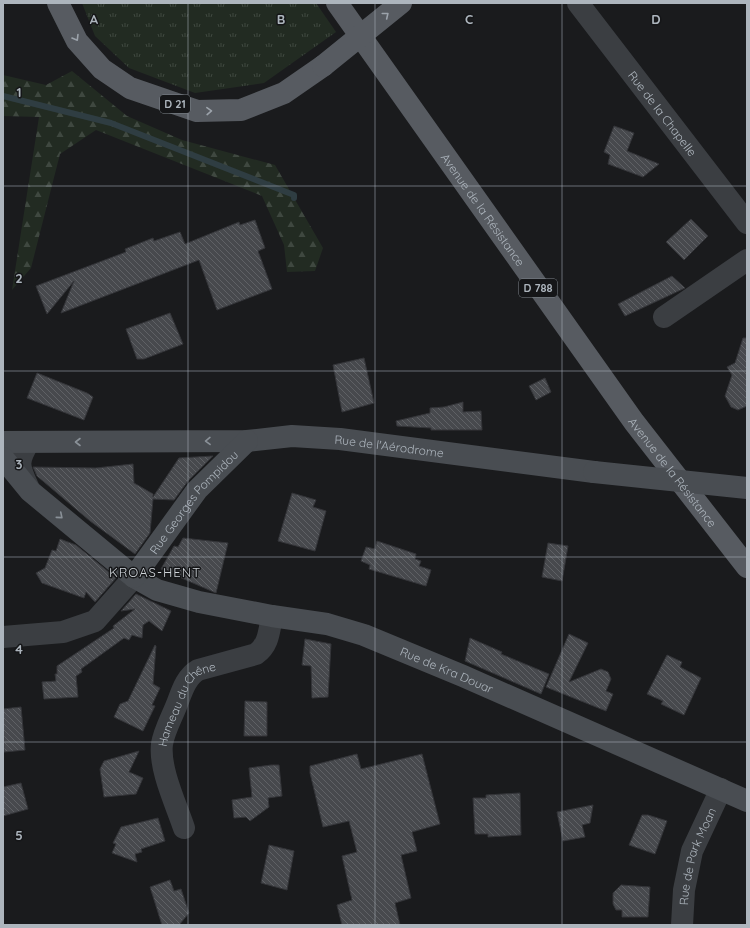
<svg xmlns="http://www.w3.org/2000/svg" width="750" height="928" viewBox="0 0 750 928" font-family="Quicksand,sans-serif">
	<defs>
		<pattern id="grass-tufts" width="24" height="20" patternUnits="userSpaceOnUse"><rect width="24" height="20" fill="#222b22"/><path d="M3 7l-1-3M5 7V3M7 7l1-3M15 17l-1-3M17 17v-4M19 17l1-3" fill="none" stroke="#3f4840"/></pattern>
		<pattern id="forest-firs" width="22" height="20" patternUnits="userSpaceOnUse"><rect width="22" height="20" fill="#222b22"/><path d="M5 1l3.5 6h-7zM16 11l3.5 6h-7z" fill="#3f4840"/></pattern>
		<pattern id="building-back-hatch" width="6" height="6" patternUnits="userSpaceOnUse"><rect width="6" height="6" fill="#47494d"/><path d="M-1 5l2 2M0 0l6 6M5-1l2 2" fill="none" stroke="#5f6165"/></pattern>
	</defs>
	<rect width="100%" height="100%" fill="#1a1b1d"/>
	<path fill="url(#grass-tufts)" d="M82,3H316L336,32L264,83L195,93L129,68L95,36Z"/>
	<path fill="url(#forest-firs)" d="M72,71L127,116L182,140L275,165L323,248L315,271L287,272L284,245L262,196L96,130L60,154L31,268L12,290L39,117L3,116V75L46,85Z"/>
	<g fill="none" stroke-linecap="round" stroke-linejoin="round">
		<path stroke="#2f3d42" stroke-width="6" d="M3,96L111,123L294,195V198"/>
	</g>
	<path fill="url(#building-back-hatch)" stroke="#343539" d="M614,126L634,133L627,151L659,164L643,177L608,164L610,155L604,152Z
		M691,219L708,236L684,260L666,242Z
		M255,220L265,248L258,251L272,289L217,310L199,260L61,313L74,281L47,314L36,286L126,252L125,249L153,238L154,241L180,232L185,244L239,222L240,225Z
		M672,276L685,288L625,316L618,304Z
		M170,313L183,344L144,359H137L126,329Z
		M743,338H747V406L738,410L731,407L725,396L732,375L727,367L735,363Z
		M364,358L374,403L342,412L333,365Z
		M37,373L87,393L93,397L84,420L27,398Z
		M545,378L551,392L536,400L529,386Z
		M463,402V412L481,411L482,430H431V428L397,426L396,421L430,413V408L444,407Z
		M213,456L188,481L174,500L153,499L150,533L135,554L90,521L37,476L33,467L96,468L133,464L134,483L153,494V497L179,458Z
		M292,493L316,500L313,507L326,511L315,551L278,541Z
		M183,538L228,543L216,593L161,569L174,546L178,547Z
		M60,539L76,545L116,578L95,602L86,592L84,598L42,583L36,573L45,568L52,550L56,551Z
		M377,541L416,554L415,559L421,561L419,566L431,570L426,586L369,569L370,565L361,561L366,547L375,549Z
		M548,543L568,546L562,581L542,577Z
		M136,594L171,611L162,631L149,621L143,625L142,638L132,635L129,640L124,638L81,669L82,672L76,676L78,697L44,699L42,682L56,681L55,674H57V666L114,628L113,626L135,609L121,611Z
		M569,634L588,643L569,682L601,669L608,672L611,679L606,691L613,694L606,711L546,687Z
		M470,638L502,652L501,654L549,674L541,694L465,661Z
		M305,639L331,644L328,697L312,698L311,666L302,665Z
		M155,645L156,646L153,684L160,688L152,705L155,706L143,731L114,717L120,704L128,701Z
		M667,655L682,662L680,667L701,678L684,715L661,704L663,701L647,694Z
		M245,701L267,702V736H244Z
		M21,707L25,750L4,752L3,709Z
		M139,751L129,772L143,778L136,794L104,797L100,769L104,761Z
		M357,754L361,769L422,754L440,824L412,832L417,851L401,855L411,898L395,903L400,925H342L337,905L352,900L342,856L357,852L349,821L323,827L310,773V766Z
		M271,765H279L282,796L268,798L269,807L250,821L246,817L234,818L232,800L252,797L249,768Z
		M21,783L28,809L3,816V787Z
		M520,793L521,835L488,837V834H475L473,798H486V795Z
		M593,805L590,823L582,825L585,837L563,841L557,812Z
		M642,815H648L667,821L655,854L629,845Z
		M158,818L165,841L141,849L142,852L135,854L137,862L112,853L116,844L113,843L121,827Z
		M269,845L294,851L287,890L261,883Z
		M170,880L174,891L181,889L189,913L179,925H162L150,887Z
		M621,885L650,887L648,917H622V910H616L613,904V893Z"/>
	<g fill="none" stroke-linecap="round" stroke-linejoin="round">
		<g stroke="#3b3e42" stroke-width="22">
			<path id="s1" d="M578,3L747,223"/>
			<path d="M664,317L747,260"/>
			<path d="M29,442C16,464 19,466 29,489"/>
			<path d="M3,637L63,632L95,621L134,577"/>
			<path id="s2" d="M184,828C176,804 159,769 162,744C164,731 172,717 177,704C182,691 186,677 198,670L256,654C269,645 269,631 272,616"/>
			<path id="s3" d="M682,925L684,890L692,851L721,789"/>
		</g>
		<g stroke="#494d52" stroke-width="22">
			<path id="s4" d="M3,442L247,441L292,436L340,439L594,472"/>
			<path id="s5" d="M3,458L30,491L134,577L157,590L199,602L272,616L327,624L364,635L463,676L747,801"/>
			<path id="s6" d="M134,577L197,490L247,441"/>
		</g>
		<g stroke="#575b61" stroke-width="22">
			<path d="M58,3L77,41L102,69L130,88L197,111L241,110L284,93L323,66"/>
			<path id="s7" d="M337,3L634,422L747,567"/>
		</g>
		<path stroke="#494d52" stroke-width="22" d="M594,472L747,488"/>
		<path stroke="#575b61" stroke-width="22" d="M323,66L401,3"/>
	</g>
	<defs><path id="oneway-chevron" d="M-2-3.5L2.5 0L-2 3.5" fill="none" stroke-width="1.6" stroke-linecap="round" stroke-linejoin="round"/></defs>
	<g stroke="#9ca3ab">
		<use href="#oneway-chevron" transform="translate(386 15) rotate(-39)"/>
		<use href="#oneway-chevron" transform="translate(76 38) rotate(59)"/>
		<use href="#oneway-chevron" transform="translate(209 111) rotate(-2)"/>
	</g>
	<g stroke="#8a9198">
		<use href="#oneway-chevron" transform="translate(208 441) rotate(179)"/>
		<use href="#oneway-chevron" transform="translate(78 442) rotate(180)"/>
		<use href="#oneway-chevron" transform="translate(60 516) rotate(40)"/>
	</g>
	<path fill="none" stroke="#adb5bd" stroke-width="1" stroke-opacity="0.55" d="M188,3V925M375,3V925M562,3V925M3,186H747M3,371H747M3,557H747M3,742H747"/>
	<g text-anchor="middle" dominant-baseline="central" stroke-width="3" stroke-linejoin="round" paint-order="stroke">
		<g fill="#151618" stroke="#7f858c" stroke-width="1">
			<rect x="160" y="95" width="30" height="18" rx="3"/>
			<rect x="519" y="279" width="38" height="18" rx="3"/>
		</g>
		<g font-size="11" font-weight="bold" fill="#adb5bd">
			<text x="175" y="104">D 21</text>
			<text x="538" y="288">D 788</text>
		</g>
		<g font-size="12" fill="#adb5bd" stroke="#151618">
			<text stroke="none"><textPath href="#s1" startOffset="139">Rue de la Chapelle</textPath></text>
			<text stroke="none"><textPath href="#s7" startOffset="253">Avenue de la Résistance</textPath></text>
			<text stroke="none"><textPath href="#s4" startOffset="387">Rue de l'Aérodrome</textPath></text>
			<text stroke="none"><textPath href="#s7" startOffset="577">Avenue de la Résistance</textPath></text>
			<text stroke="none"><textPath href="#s6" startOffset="96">Rue Georges Pompidou</textPath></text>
			<text stroke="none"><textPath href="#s5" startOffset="506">Rue de Kra Douar</textPath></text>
			<text stroke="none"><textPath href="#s2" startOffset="137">Hameau du Chêne</textPath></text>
			<text stroke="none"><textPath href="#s3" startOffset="71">Rue de Park Moan</textPath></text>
		</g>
		<g font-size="13" letter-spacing="1" fill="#ced3d8" stroke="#151618">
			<text x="155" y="572">KROAS-HENT</text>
		</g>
	</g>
	<g font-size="13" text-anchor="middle" font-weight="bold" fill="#adb5bd" stroke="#151618" stroke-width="3" stroke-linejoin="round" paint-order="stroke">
		<text x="94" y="24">A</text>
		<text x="281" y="24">B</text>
		<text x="469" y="24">C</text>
		<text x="656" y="24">D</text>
		<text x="19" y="97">1</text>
		<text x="19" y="283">2</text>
		<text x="19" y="469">3</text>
		<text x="19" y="654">4</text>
		<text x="19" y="840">5</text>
	</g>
	<rect width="750" height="928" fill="none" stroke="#adb5bd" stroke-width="8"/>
</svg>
